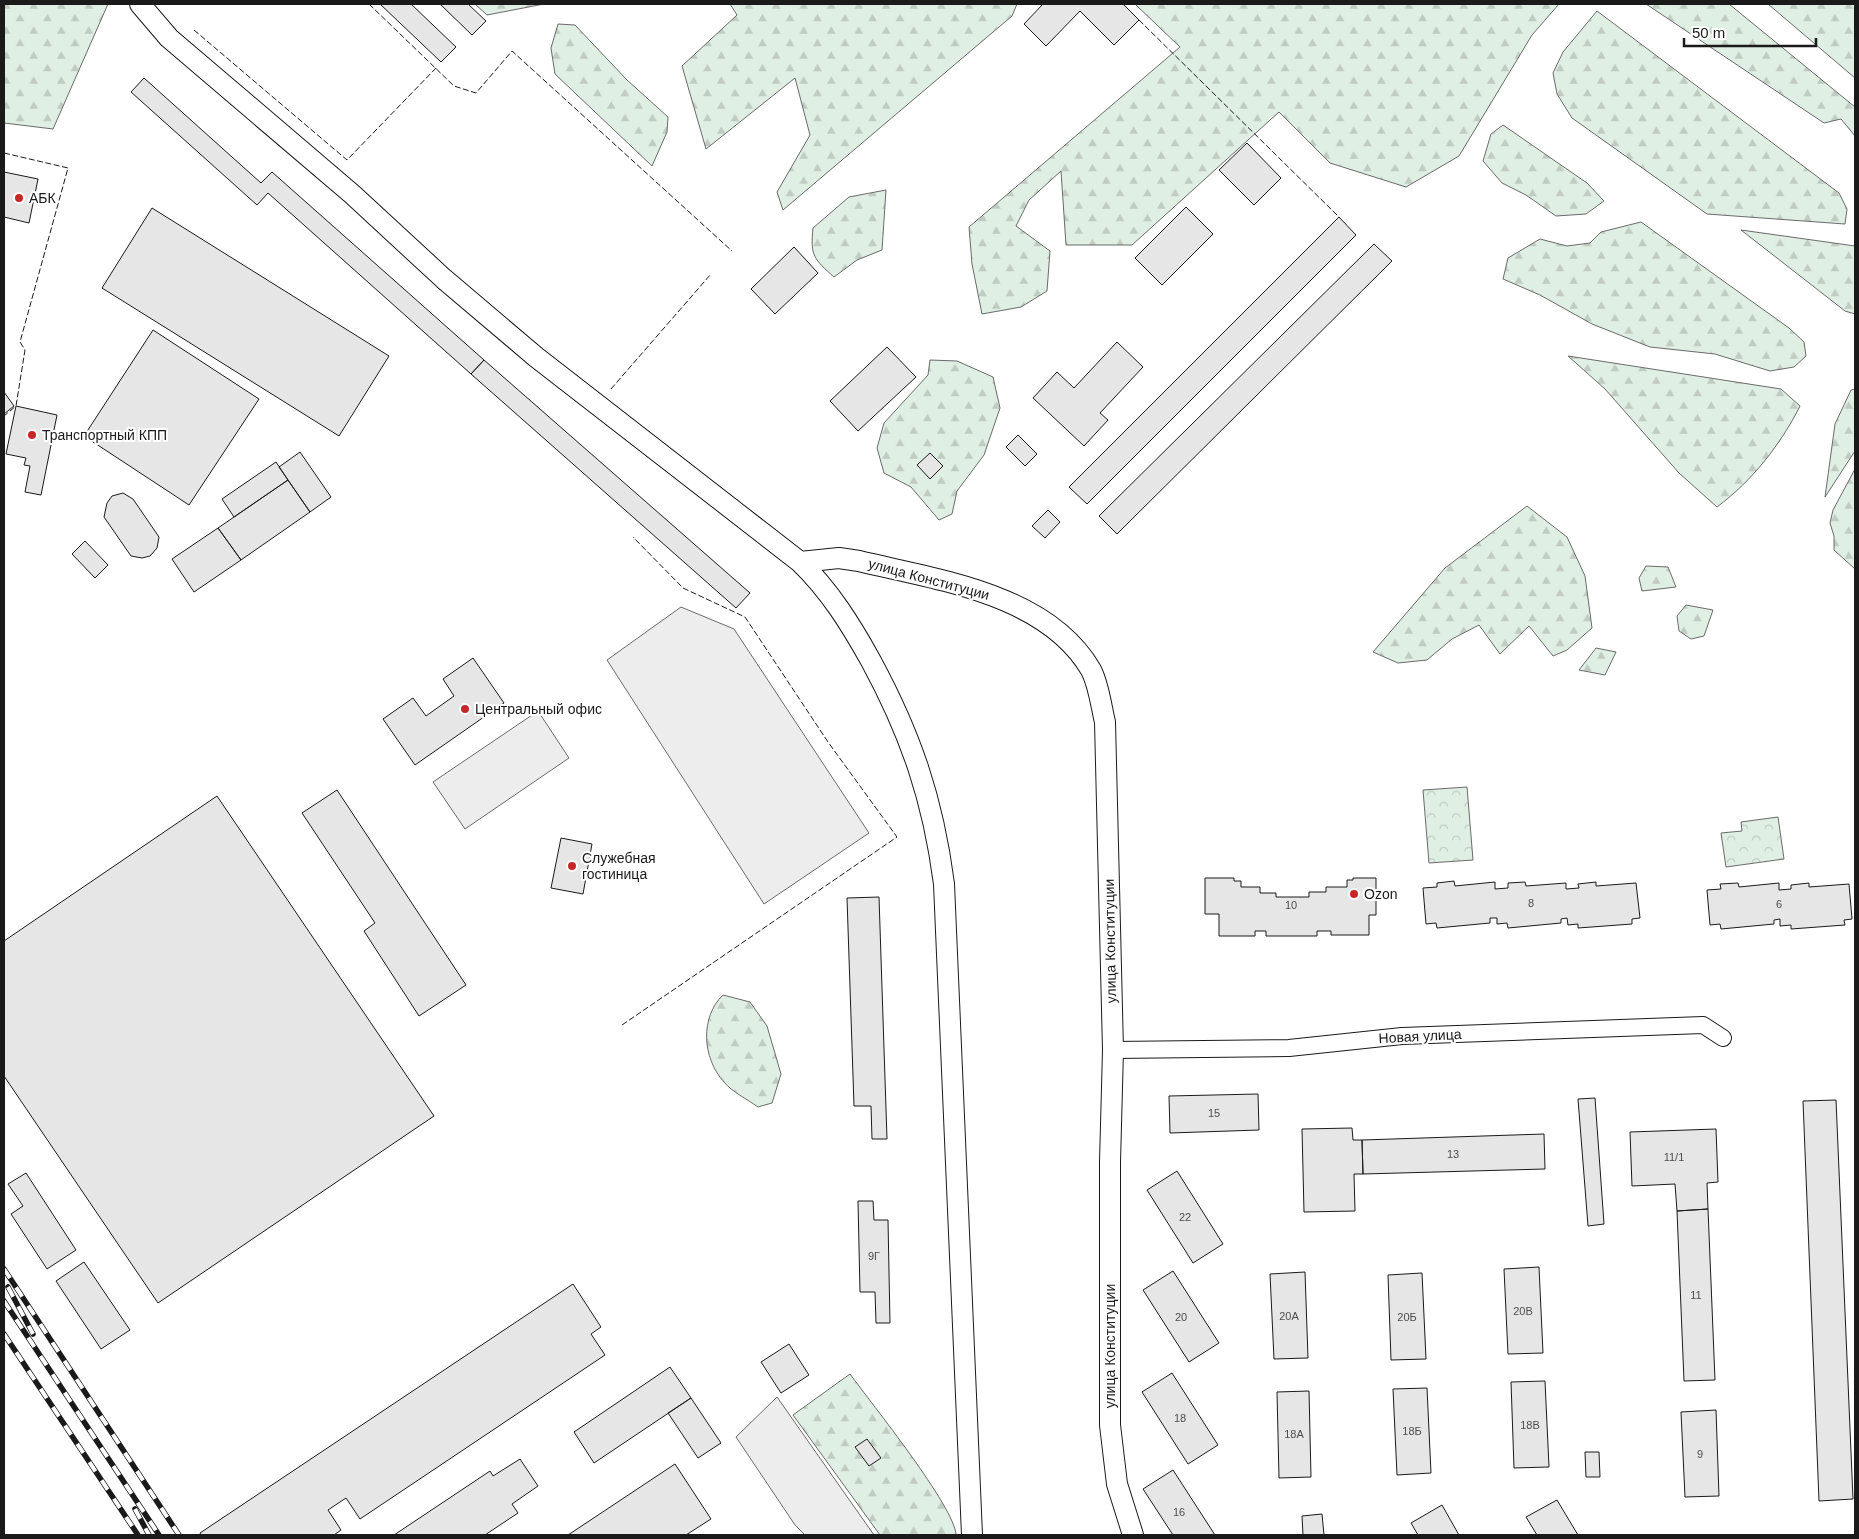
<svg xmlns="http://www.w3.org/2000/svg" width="1859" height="1539" viewBox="0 0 1859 1539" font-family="Helvetica,sans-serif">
	<defs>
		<pattern id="forest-firs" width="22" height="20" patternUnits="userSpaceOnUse" patternTransform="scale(1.25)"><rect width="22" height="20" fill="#e0efe3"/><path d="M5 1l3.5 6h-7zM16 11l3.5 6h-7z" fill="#c0ccc2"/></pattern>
		<pattern id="park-crowns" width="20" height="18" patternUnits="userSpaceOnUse" patternTransform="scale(1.25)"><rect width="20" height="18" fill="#e0efe3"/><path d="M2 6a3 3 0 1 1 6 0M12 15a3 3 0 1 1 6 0" fill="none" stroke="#c0ccc2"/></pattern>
	</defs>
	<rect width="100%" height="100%" fill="#fff"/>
	<path fill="url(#forest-firs)" stroke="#6a6a6a" d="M4,4H108L53,129L4,123Z
		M475,4H544L487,15Z
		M730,4H1017L1012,16L783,210L777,192L810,135L795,78L706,149L682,66L737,15Z
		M1135,4H1559L1532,35L1459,156L1406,187L1330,163L1279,112L1132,245H1066L1061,171L1029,200L1016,226L1050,251L1047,291L1021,307L982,314L972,264L969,227L1180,47Z
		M1646,4H1729L1855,107V136L1841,119L1824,123Z
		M1768,4H1855V78Z
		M1597,11L1839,193L1847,209L1845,224L1707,214L1572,118L1557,94L1553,73L1563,52Z
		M558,24L575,25L627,80L668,117L667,132L652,166L555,74L551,48Z
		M1503,125L1587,183L1604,201L1586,214L1556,216L1526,195L1502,183L1483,161L1491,134Z
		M886,190L882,250L857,260L834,277C814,259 810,256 813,228L849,197Z
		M1641,222L1789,328L1804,342L1806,356L1794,367L1770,371L1715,354L1650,347L1592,324L1540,295L1503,279L1508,258L1540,239L1567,246L1590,243L1601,232Z
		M1741,230L1855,246V314L1845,311Z
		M1568,356L1781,389L1800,406C1781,444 1752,481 1717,507L1679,473L1605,389Z
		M930,360L957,361L993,377L1000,408L984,455L957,491L952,514L939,520L911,487L884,473L877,448L884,423L928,375Z
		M1855,389V451L1825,497L1835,424L1851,390Z
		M1855,469V569L1834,550V536L1830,523L1833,510Z
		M1527,506L1567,537L1585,576L1592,628L1567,650L1553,656L1529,626L1500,654L1479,625L1452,639L1427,660L1398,663L1373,652L1445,568Z
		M1646,566L1668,567L1676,587L1642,591L1639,578Z
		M1686,605L1713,610L1704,636L1691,639L1679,631L1677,616Z
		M1596,648L1616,652L1605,675L1579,670Z
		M723,995L750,1002L767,1026L781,1074L772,1103L758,1107C747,1099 732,1092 724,1082C702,1058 700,1017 723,995Z
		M850,1374C871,1403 955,1507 956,1535H880L793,1415Z"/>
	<path fill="url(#park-crowns)" stroke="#6a6a6a" d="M1467,787L1473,860L1429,863L1423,790Z
		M1778,817L1784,859L1726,867L1721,833L1742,831L1741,822Z"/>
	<path fill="#ededed" stroke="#6a6a6a" d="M681,607L734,629L869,833L764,904L607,660Z
		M538,711L569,758L465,829L433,782Z
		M777,1397L874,1535H805L795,1525L736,1437Z"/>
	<path fill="#e6e6e6" stroke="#1a1a1a" d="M380,4H411L456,47L441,62Z
		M440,4H468L486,21L472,35Z
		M1043,4H1123L1139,20L1114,45L1080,11L1046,46L1024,24Z
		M144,78L261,183L272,172L484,360L471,374L268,193L257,205L131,92Z
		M1247,143L1281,178L1254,205L1219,170Z
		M4,172L38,179L29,223L4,217Z
		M1186,207L1213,234L1162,285L1135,258Z
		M152,208L389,356L339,436L102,288Z
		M1339,217L1356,235L1087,504L1069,487Z
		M1374,244L1392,261L1117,534L1099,516Z
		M794,247L818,273L775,314L751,289Z
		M153,330L259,399L189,505L84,436Z
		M1117,342L1143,367L1100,413L1108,420L1084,446L1033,398L1057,372L1074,388Z
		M887,347L916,377L858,431L830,401Z
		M484,360L750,593L736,608L471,374Z
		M4,392L14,406L4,414Z
		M16,406L57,415L41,495L25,492L30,466L24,465L26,458L6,454Z
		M1018,435L1037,454L1025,466L1006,447Z
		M300,452L331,497L310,512L279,467Z
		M930,453L943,466L930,479L917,465Z
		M276,462L288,480L234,517L222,499Z
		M288,480L310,512L241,560L218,528Z
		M123,493L133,499L159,537L157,548L150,556L142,558L131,556L104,517L107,503L112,496Z
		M1048,510L1060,522L1045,538L1032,526Z
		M218,528L241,560L194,592L172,559Z
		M85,541L108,565L95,578L72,554Z
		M473,658L504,703L415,765L383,719L413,698L426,716L454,696L443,679Z
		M337,790L466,985L419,1016L364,931L375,923L302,813Z
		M217,796L434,1116L158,1303L4,1076V941Z
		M561,838L592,844L583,894L551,888Z
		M1205,878H1234V881H1241V887H1260V893H1276V897H1309V892H1326V887H1347V880H1353V878H1376V915H1369V935H1331V931H1317V936H1266V931H1255V936H1219V914H1205Z
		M1454,881L1455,886L1495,882V889L1508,888V883L1525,882L1526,886L1566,883V889L1579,888L1578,884L1596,882V886L1636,883L1640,918L1632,919V924L1578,928V924L1568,925L1567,918L1561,919V923L1508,928L1507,923L1497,924V918H1490V923L1437,928L1436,923L1426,924L1423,888L1437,887V883Z
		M1738,883L1739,887L1779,883V890L1791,889V885L1809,883V887L1849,884L1852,919L1844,920L1845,925L1791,929V925L1780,926V919L1774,920V924L1721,929L1720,924L1710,925L1707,890L1721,889L1720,884Z
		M879,897L887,1139H872L871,1106H854L847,898Z
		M1258,1094L1259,1130L1170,1133L1169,1096Z
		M1595,1098L1604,1224L1588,1226L1578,1099Z
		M1836,1100L1853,1499L1819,1501L1803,1101Z
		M1352,1128L1353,1140H1362L1363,1174H1354L1355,1211L1304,1212L1302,1129Z
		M1716,1129L1718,1182L1707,1183L1708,1209L1677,1211L1675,1184L1632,1186L1630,1132Z
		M1544,1134L1545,1169L1363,1174L1362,1140Z
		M1177,1171L1223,1244L1193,1263L1147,1190Z
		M26,1173L76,1250L47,1269L11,1214L23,1206L8,1184Z
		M858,1201H873L874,1220H888L890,1323H876L875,1292H860Z
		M1708,1209L1715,1380L1684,1381L1677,1211Z
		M84,1262L130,1330L101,1349L56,1281Z
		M1539,1267L1543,1353L1508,1354L1504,1269Z
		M1173,1271L1219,1343L1189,1362L1143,1290Z
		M1305,1272L1308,1358L1274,1359L1270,1274Z
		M1422,1273L1426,1359L1391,1360L1388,1275Z
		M573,1284L601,1327L591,1334L605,1355L360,1519L346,1498L328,1510L341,1530L334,1535H201L200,1533Z
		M789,1344L809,1375L781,1393L761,1362Z
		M670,1367L691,1398L594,1463L574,1432Z
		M1172,1373L1218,1445L1188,1464L1142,1392Z
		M1545,1381L1549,1467L1514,1468L1511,1382Z
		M1427,1388L1431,1473L1397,1475L1393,1389Z
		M1309,1391L1311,1477L1279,1478L1277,1392Z
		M691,1398L721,1443L698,1458L668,1413Z
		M1716,1410L1719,1496L1685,1497L1681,1412Z
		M867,1439L881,1458L869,1466L855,1447Z
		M1585,1452H1599L1600,1477H1586Z
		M520,1459L538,1486L512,1504L518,1513L485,1535H394L490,1471L493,1476Z
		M675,1464L711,1519L686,1535H568Z
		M1173,1470L1215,1535H1173L1143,1489Z
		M1557,1500L1578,1535H1537L1526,1517Z
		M1442,1505L1459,1535H1418L1411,1523Z
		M1322,1514L1324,1535H1303L1302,1516Z"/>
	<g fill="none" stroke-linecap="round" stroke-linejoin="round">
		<g stroke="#1a1a1a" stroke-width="18">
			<path id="minor" d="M1113,1050L1289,1048L1402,1036L1703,1025L1723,1038"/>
		</g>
		<g stroke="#1a1a1a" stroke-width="22">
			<path id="tertiary" d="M140,4L169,38L352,194L444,279L536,357L800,562C830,591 851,625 871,661C911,735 933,799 944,884L972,1535
				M800,562L839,558L859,561C938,580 1047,594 1091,670C1099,685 1101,706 1105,722L1113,1050L1110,1162V1425L1117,1484L1133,1535"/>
		</g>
		<use href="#minor" stroke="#fff" stroke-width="16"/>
		<use href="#tertiary" stroke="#fff" stroke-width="20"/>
		<g stroke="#1a1a1a" stroke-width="5.5">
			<path id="rail" d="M4,1269L179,1535
				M8,1287L33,1334
				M4,1301L159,1535
				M4,1334L138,1535
				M135,1509L149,1535"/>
		</g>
		<use href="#rail" stroke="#fff" stroke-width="4" stroke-dasharray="11" stroke-linecap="butt"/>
		<path stroke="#1a1a1a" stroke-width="1" stroke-dasharray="6 2.5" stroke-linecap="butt" d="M369,4L454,86L476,93L512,51L732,251
			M1139,20L1339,217
			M194,30L347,160L436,68
			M4,153L68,168L20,342L25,350L16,406L4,416
			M611,389L711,274
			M622,1025L897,837L828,742L745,617L683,588L633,537"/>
	</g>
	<g fill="#c62828" stroke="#fff" stroke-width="2">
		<circle cx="19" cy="198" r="5"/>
		<circle cx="32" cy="435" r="5"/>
		<circle cx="465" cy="709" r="5"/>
		<circle cx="572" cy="866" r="5"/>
		<circle cx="1354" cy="894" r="5"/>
	</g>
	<g text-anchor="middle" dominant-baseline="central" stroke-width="4" stroke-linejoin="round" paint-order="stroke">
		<g font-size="11" fill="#4d4d4d">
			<text x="1531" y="903">8</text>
			<text x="1779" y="904">6</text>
			<text x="1291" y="905">10</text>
			<text x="1214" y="1113">15</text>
			<text x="1453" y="1154">13</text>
			<text x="1674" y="1157">11/1</text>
			<text x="1185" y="1217">22</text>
			<text x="874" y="1256">9Г</text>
			<text x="1696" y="1295">11</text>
			<text x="1523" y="1311">20В</text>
			<text x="1289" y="1316">20А</text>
			<text x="1181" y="1317">20</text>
			<text x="1407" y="1317">20Б</text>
			<text x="1180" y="1418">18</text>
			<text x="1530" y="1425">18В</text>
			<text x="1412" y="1431">18Б</text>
			<text x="1294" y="1434">18А</text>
			<text x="1700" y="1454">9</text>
			<text x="1179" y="1512">16</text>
		</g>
		<g font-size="14" fill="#1a1a1a" stroke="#fff" text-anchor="start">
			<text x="29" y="198">АБК</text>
			<text x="42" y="435">Транспортный КПП</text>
			<text x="475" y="709">Центральный офис</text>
			<text x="582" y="858">Служебная<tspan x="582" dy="16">гостиница</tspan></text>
			<text x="1364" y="894">Ozon</text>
		</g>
		<g font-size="14" fill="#1a1a1a" stroke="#fff">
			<text transform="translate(929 579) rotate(15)">улица Конституции</text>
			<text transform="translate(1110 941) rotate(-91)">улица Конституции</text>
			<text transform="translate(1420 1036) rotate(-3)">Новая улица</text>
			<text transform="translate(1110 1346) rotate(-90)">улица Конституции</text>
		</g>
	</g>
	<rect width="1859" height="1539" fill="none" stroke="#1a1a1a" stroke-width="10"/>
	<path d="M1684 38v8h132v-8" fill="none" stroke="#1a1a1a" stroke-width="2.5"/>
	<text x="1692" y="38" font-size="15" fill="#1a1a1a" stroke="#ffffff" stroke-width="4" paint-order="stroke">50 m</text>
</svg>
